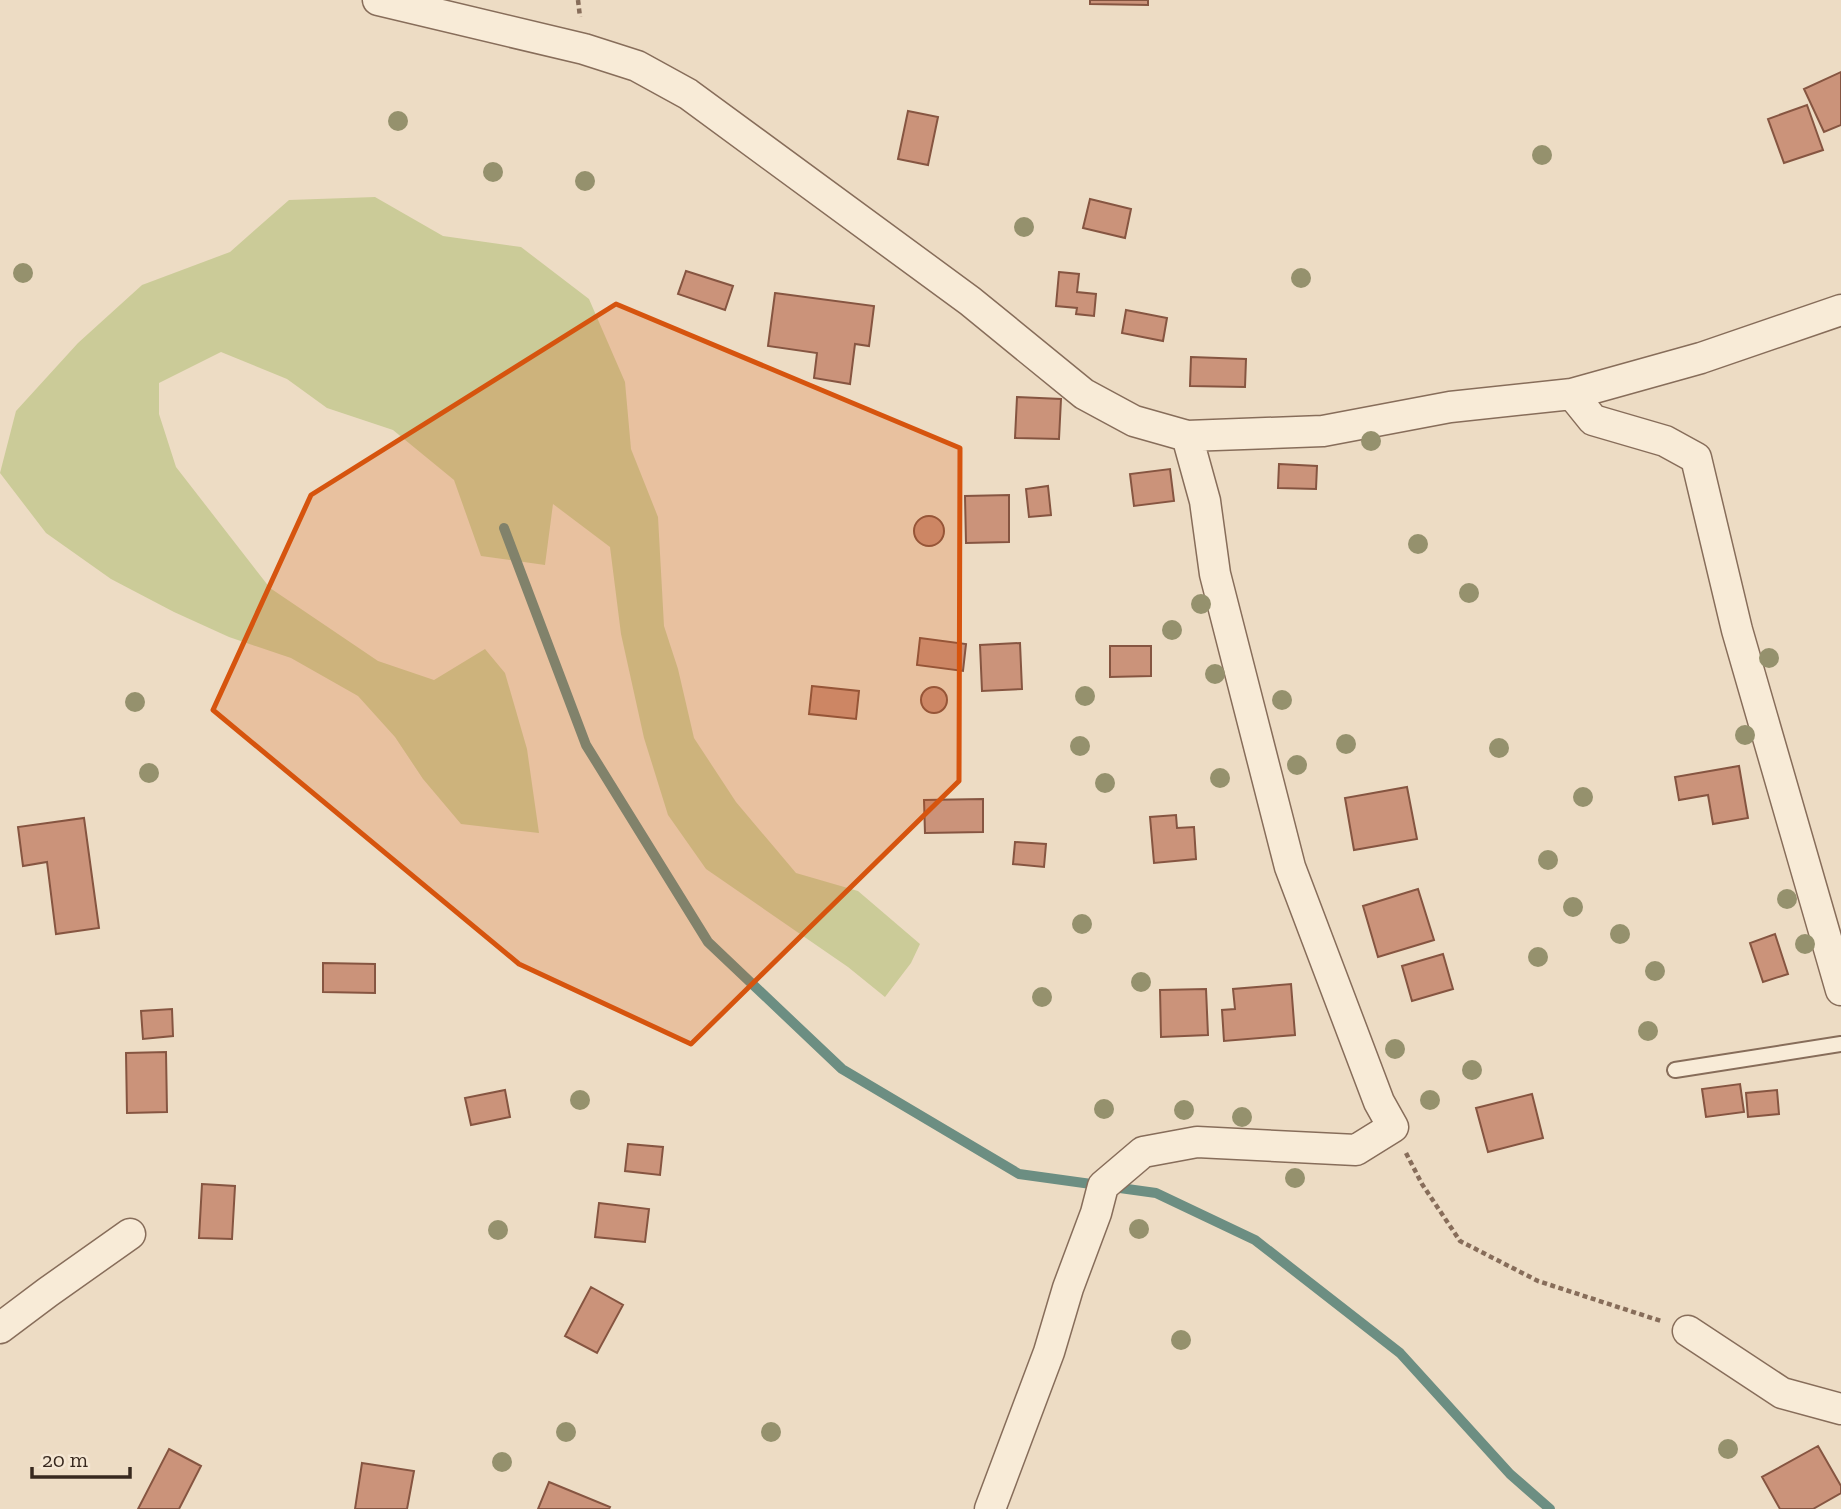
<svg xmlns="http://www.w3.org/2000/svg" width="1841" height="1509" viewBox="0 0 1841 1509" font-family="'Zilla Slab',serif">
	<rect width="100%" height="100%" fill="#eddcc4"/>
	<path fill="#cbcb98" d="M375,197L443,236L521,247L589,299L625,382L631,449L658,517L664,626L678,669L694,738L736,802L796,873L858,891L920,944L911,963L885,997L848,967L706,869L668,815L644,738L621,634L610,547L553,504L545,565L481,556L454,480L393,430L327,408L287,379L221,352L159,383V414L176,467L270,588L378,661L434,680L485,649L505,673L527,749L539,833L461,824L423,779L395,737L358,696L291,658L229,637L174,612L111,579L46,533L0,473L16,411L78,343L142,285L230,252L289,200Z"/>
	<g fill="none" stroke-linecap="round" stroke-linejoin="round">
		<path stroke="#6c8e82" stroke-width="10" d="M504,528L586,745L708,942L842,1069L1019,1174L1156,1193L1255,1240L1400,1353L1510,1474L1550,1509"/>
	</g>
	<path fill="#cb937a" stroke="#865541" stroke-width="2" d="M1090,0H1148V5L1090,4Z
		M1841,72V125L1824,132L1804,89Z
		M1807,105L1823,150L1784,163L1768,119Z
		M908,111L938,117L928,165L898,159Z
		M1090,199L1131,209L1125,238L1083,228Z
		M686,271L733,286L725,310L678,294Z
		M1059,272L1079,274L1077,292L1096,294L1094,316L1076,314L1077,308L1056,306Z
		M775,293L874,306L869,346L855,344L850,384L814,378L817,353L768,346Z
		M1126,310L1167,318L1163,341L1122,333Z
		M1191,357L1246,359L1245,387L1190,386Z
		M1017,397L1061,399L1059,439L1015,438Z
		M1279,464L1317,466L1316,489L1278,488Z
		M1170,469L1174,501L1134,506L1130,474Z
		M1048,486L1051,515L1029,517L1026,489Z
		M1009,495V542L966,543L965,496Z
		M914 531a15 15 0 1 1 30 0a15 15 0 1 1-30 0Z
		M920,638L966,644L963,671L917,665Z
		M1020,643L1022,689L982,691L980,645Z
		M1110,646H1151V676L1110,677Z
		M812,686L859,691L856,719L809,714Z
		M921 700a13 13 0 1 1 26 0a13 13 0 1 1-26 0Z
		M1739,766L1748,818L1713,824L1708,795L1679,800L1675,777Z
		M1407,787L1417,839L1354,850L1345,798Z
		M983,799V832L925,833L924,800Z
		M1176,815L1177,828L1194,827L1196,859L1154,863L1150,817Z
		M84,818L99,928L56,934L47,862L23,866L18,827Z
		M1015,842L1046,844L1044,867L1013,864Z
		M1418,889L1434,940L1378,957L1363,906Z
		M1775,934L1788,974L1763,982L1750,943Z
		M1443,954L1453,989L1412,1001L1402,966Z
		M323,963L375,964V993L323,992Z
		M1291,984L1295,1035L1224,1041L1222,1010L1235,1009L1233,989Z
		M1206,989L1208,1035L1161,1037L1160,990Z
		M172,1009L173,1036L143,1039L141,1011Z
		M166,1052L167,1112L127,1113L126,1053Z
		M1740,1084L1744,1112L1706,1117L1702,1089Z
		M505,1090L510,1117L471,1125L465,1098Z
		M1777,1090L1779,1114L1748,1117L1746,1093Z
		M1532,1094L1543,1138L1488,1152L1476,1108Z
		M628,1144L663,1147L660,1175L625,1171Z
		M202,1184L235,1186L232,1239L199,1238Z
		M599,1203L649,1209L645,1242L595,1237Z
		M591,1287L623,1305L597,1353L565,1336Z
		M1818,1446L1841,1486V1493L1813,1509H1780L1762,1477Z
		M169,1449L201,1466L179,1509H138Z
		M362,1463L414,1471L407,1509H355Z
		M549,1482L610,1507L609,1509H538Z"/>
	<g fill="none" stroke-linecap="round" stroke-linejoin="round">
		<g stroke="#876d5a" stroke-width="18">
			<path id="lane" d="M1675,1070L1841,1044"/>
		</g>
		<g stroke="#876d5a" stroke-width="33">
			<path id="street" d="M378,0L584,49L637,66L688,94L970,301L1084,394L1134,421L1187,436L1323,431L1450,407L1572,394L1701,358L1841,310
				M1572,394L1593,420L1665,441L1696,458L1737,630L1841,990
				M0,1328L48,1292L130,1234
				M1688,1331L1782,1393L1841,1409
				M990,1509L1049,1352L1068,1288L1096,1213L1103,1186L1143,1152L1197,1142L1356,1150L1393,1127L1379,1102L1290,867L1215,574L1205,501L1187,436"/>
		</g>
		<path stroke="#876d5a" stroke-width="4.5" stroke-dasharray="5 3.5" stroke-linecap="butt" d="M578,0L580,17
			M1406,1153L1422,1184L1460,1241L1538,1281L1661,1321"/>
		<use href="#lane" stroke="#f8ebd7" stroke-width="14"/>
		<use href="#street" stroke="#f8ebd7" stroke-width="30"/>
	</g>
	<g fill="#95916d">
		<circle cx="398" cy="121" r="10"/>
		<circle cx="1542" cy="155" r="10"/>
		<circle cx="493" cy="172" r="10"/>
		<circle cx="585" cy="181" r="10"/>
		<circle cx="1024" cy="227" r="10"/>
		<circle cx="23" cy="273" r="10"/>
		<circle cx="1301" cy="278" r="10"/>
		<circle cx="1371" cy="441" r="10"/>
		<circle cx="1418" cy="544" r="10"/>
		<circle cx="1469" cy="593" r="10"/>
		<circle cx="1201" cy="604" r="10"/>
		<circle cx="1172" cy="630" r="10"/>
		<circle cx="1769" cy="658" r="10"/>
		<circle cx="1215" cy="674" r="10"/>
		<circle cx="1085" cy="696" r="10"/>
		<circle cx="1282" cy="700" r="10"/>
		<circle cx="135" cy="702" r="10"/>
		<circle cx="1745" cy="735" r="10"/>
		<circle cx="1346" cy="744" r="10"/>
		<circle cx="1080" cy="746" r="10"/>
		<circle cx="1499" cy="748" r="10"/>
		<circle cx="1297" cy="765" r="10"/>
		<circle cx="149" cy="773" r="10"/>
		<circle cx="1220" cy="778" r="10"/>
		<circle cx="1105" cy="783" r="10"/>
		<circle cx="1583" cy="797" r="10"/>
		<circle cx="1548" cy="860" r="10"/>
		<circle cx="1787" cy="899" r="10"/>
		<circle cx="1573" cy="907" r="10"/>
		<circle cx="1082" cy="924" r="10"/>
		<circle cx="1620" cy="934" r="10"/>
		<circle cx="1805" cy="944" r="10"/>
		<circle cx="1538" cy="957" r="10"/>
		<circle cx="1655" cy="971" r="10"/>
		<circle cx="1141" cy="982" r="10"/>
		<circle cx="1042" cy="997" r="10"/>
		<circle cx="1648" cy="1031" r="10"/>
		<circle cx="1395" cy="1049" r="10"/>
		<circle cx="1472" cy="1070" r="10"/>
		<circle cx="580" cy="1100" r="10"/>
		<circle cx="1430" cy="1100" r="10"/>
		<circle cx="1104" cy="1109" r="10"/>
		<circle cx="1184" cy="1110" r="10"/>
		<circle cx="1242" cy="1117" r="10"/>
		<circle cx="1295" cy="1178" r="10"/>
		<circle cx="1139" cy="1229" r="10"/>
		<circle cx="498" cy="1230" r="10"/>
		<circle cx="1181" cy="1340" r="10"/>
		<circle cx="566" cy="1432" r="10"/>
		<circle cx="771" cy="1432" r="10"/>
		<circle cx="1728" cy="1449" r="10"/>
		<circle cx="502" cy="1462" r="10"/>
	</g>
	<path fill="#d6540e" fill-opacity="0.2" stroke="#d6540e" stroke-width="5" stroke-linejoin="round" d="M616,304L960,448L959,781L691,1044L519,964L213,710L311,495Z"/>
	<path d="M32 1467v10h98v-10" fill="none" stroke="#37281e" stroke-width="3.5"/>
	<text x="42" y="1467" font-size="21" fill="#37281e" stroke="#f5e7d3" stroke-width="5" paint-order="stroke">20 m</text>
</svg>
